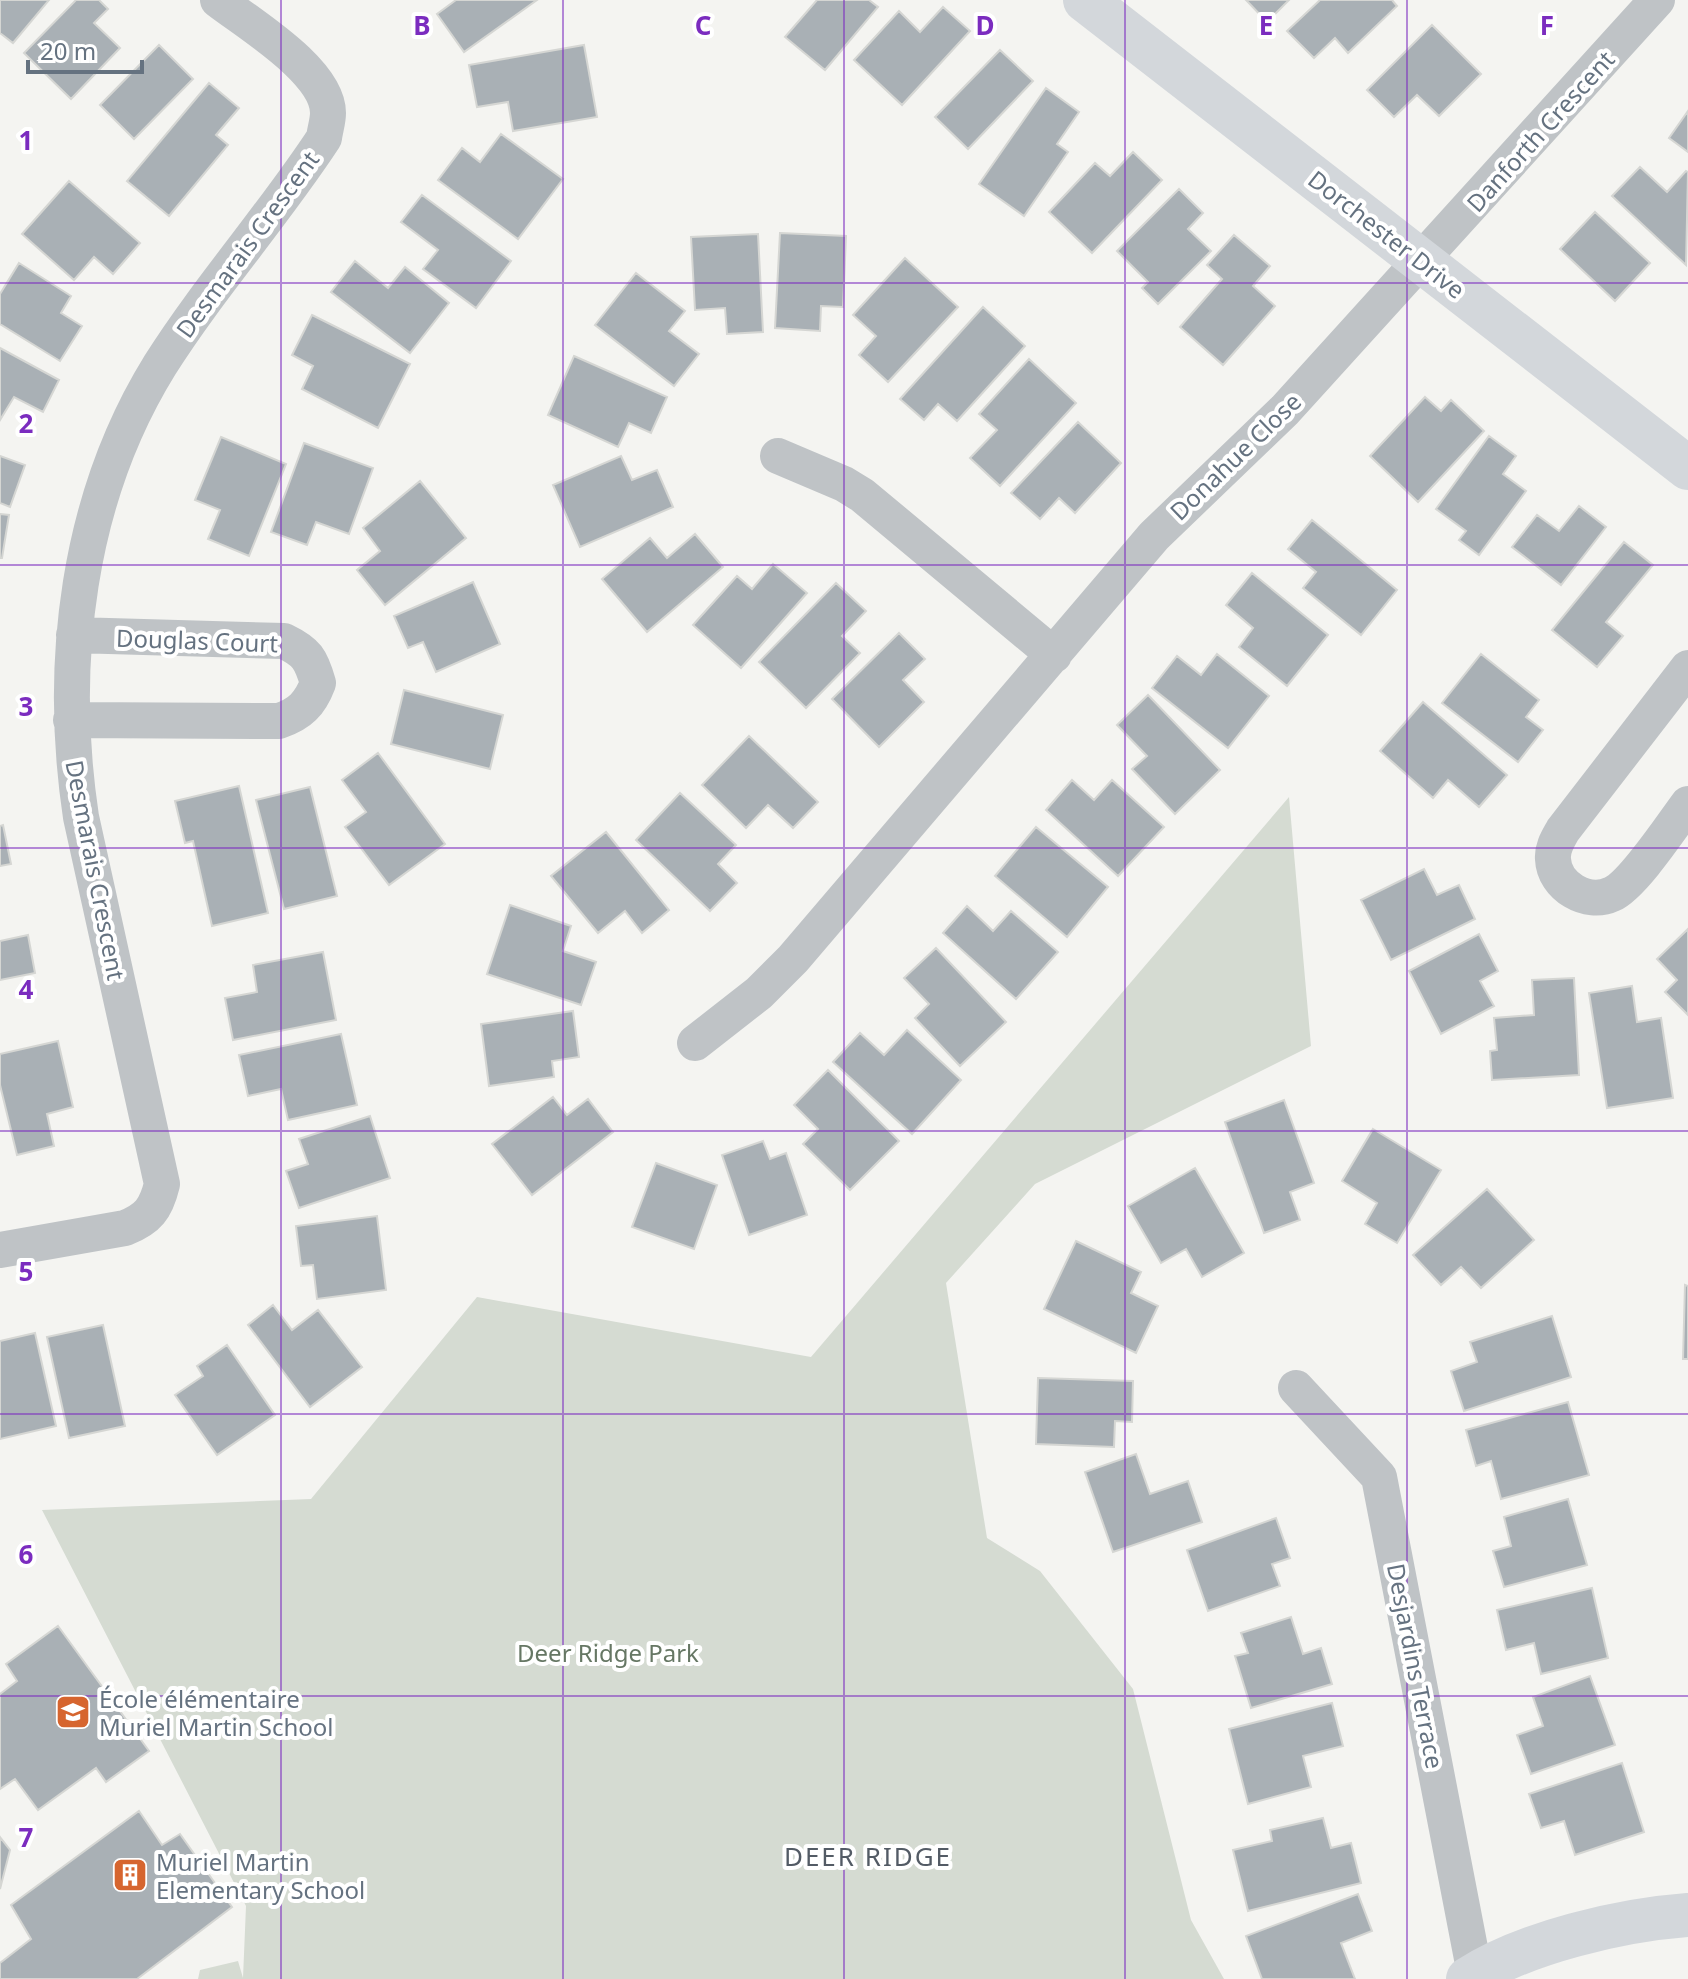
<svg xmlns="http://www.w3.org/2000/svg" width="1688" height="1979" viewBox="0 0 1688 1979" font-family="'Noto Sans',sans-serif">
	<rect width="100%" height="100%" fill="#f4f4f1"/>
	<path fill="#d5dbd2" d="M1289,797L1311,1046L1035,1184L946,1283L987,1538L1040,1571L1133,1689L1191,1920L1224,1979H198L200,1970L238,1961L243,1978L246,1906L42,1510L311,1499L477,1297L811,1357Z"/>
	<path fill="#a9b0b5" stroke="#d5d6d3" stroke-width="2" d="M0,0H49L13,43L0,33Z
		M76,0H99L108,9L94,23L120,48L71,99L24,53Z
		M456,0H537L464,52L437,14Z
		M817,0H869L878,7L825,70L785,37Z
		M1246,0H1289L1267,22Z
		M1320,0H1392L1397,6L1348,53L1335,38L1314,58L1287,31Z
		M943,7L970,31L902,105L854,60L899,11L920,32Z
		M1432,25L1481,74L1439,116L1417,95L1394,117L1367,90Z
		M159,45L193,79L134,139L100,105Z
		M584,45L597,117L513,131L508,102L477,107L469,65Z
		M1000,50L1033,81L968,149L935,117Z
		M209,83L239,108L216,135L228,145L169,216L127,181Z
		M1046,88L1079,112L1057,144L1068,152L1024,216L979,184Z
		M1688,111V152L1669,138Z
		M501,134L563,179L518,239L438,180L462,148L480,162Z
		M1133,152L1162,180L1092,253L1049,212L1095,163L1110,176Z
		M1640,167L1667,192L1686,171L1688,172L1686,265L1612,196Z
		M69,181L140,243L113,274L94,257L74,280L22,234Z
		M1179,189L1203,213L1188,229L1211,251L1158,304L1142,288L1148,282L1117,251Z
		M422,195L511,261L476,308L423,269L438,250L401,222Z
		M1595,212L1650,263L1615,301L1560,249Z
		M780,233L846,236L843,307L821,306L820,331L775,328Z
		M758,234L763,332L727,334L725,308L695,310L691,237Z
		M1234,235L1270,266L1253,286L1275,306L1223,365L1180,327L1222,279L1207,265Z
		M905,258L958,307L888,382L859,355L876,336L853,315Z
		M355,261L388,288L405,267L449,303L410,353L331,292Z
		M19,263L71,296L61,313L82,326L60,361L0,324V294Z
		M636,273L685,311L669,331L699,354L674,386L595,325Z
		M983,307L1025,346L957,421L938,404L924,420L900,399Z
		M312,315L410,364L378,428L302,389L313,366L292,355Z
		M0,348L59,380L43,412L14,397L0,420Z
		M574,356L667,397L651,433L629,423L618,447L548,415Z
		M1029,359L1076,403L1000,486L970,458L997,430L979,414Z
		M1425,397L1441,411L1451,400L1484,431L1418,502L1370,456Z
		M1078,422L1121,463L1075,513L1059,498L1040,519L1011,493Z
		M1489,436L1516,456L1503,474L1526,491L1479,555L1459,540L1466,531L1436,509Z
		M221,437L286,464L249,556L208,539L220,510L195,500Z
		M304,443L373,468L349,534L316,522L307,545L271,532Z
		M0,456L25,465L10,507L0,503Z
		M621,456L632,480L657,470L673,507L580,547L553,485Z
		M420,481L466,538L385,605L357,570L380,551L363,528Z
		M1579,506L1606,527L1561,585L1512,547L1537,515L1559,531Z
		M0,514L9,515L2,558H0Z
		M1312,520L1397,590L1361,635L1303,588L1316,572L1288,549Z
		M695,534L723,567L647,632L602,579L650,538L667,558Z
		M1624,542L1653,565L1606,622L1623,636L1597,667L1552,630Z
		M773,564L807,593L741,668L693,625L737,576L752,589Z
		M1252,573L1328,635L1287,686L1239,647L1253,628L1226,605Z
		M473,582L500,644L436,672L423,642L408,648L394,616Z
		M836,583L866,611L842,636L860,653L806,708L759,662Z
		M899,633L925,659L903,680L924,702L879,747L832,699Z
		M1217,654L1269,696L1228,748L1152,688L1177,656L1201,675Z
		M1481,654L1539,700L1526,717L1543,730L1518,762L1442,703Z
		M404,690L503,715L490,769L391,744Z
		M1148,695L1220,770L1175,814L1132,769L1147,756L1117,725Z
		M1423,702L1507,775L1479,807L1448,780L1433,798L1380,751Z
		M749,736L818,802L793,828L768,805L746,828L702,785Z
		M378,753L445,844L389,885L345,827L366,812L342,780Z
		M1072,780L1094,800L1112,780L1164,827L1118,876L1046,810Z
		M239,786L268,913L212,926L193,841L185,843L175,801Z
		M310,787L337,896L284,909L256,800Z
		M680,793L736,845L718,864L737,883L710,911L636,840Z
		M3,825L11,864L0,866V826Z
		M1036,827L1108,887L1067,937L995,876Z
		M606,832L669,910L642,933L625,911L598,933L551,876Z
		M1424,869L1437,895L1459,885L1475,919L1391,960L1361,900Z
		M510,905L571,926L563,951L596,962L581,1005L487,974Z
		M967,906L993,931L1011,911L1058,952L1016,999L943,933Z
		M1688,929V1015L1665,992L1677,980L1657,959Z
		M1479,934L1498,971L1480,981L1494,1006L1441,1034L1409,971Z
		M28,935L35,973L0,980V941Z
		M936,948L1006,1022L960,1066L915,1018L929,1004L904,978Z
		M323,952L336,1020L233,1040L225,998L257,992L253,965Z
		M1574,978L1579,1075L1492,1080L1490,1051L1497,1050L1494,1018L1534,1015L1532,980Z
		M1632,986L1637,1022L1661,1018L1673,1098L1607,1108L1589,993Z
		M573,1011L579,1057L552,1061L554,1077L489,1086L481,1024Z
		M907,1030L961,1080L912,1134L833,1062L860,1033L884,1055Z
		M341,1034L357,1105L288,1120L281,1089L248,1096L239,1055Z
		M58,1041L73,1107L47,1114L54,1146L17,1155L0,1085V1054Z
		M828,1070L899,1141L850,1190L803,1144L818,1129L794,1105Z
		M553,1097L567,1115L588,1099L613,1132L532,1195L492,1144Z
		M1284,1100L1314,1183L1290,1192L1300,1220L1264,1233L1225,1122Z
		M370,1116L390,1178L299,1208L286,1171L308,1164L299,1139Z
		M1373,1129L1441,1170L1397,1243L1365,1224L1377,1203L1342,1181Z
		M763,1141L770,1159L786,1153L807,1215L749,1235L722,1155Z
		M656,1163L717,1185L694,1249L632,1227Z
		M1195,1168L1244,1253L1202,1277L1186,1249L1161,1263L1128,1206Z
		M1487,1189L1534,1240L1481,1288L1461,1267L1441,1285L1413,1255Z
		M377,1216L386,1290L317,1299L313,1265L301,1266L296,1226Z
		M1076,1241L1141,1272L1131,1293L1158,1306L1136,1353L1044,1309Z
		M1685,1285L1688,1286V1359H1683Z
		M273,1305L292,1330L318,1310L362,1367L310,1407L248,1325Z
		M1552,1316L1571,1377L1464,1411L1451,1371L1477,1362L1470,1342Z
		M103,1325L125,1426L69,1438L47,1337Z
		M35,1333L56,1426L0,1439V1341Z
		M227,1345L275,1415L217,1455L175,1395L203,1376L197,1366Z
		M1038,1378L1133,1381L1132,1422L1115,1421L1114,1447L1036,1444Z
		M1568,1402L1589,1475L1501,1499L1491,1461L1476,1466L1466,1430Z
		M1136,1454L1150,1494L1188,1481L1202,1522L1113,1552L1085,1472Z
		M1568,1499L1587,1565L1504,1587L1493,1551L1511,1546L1504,1517Z
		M1276,1518L1290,1558L1272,1564L1280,1586L1208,1611L1187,1550Z
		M1592,1588L1608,1658L1541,1674L1534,1643L1506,1650L1497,1610Z
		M1291,1617L1303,1654L1321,1648L1332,1684L1251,1708L1235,1656L1248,1653L1241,1633Z
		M58,1626L149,1751L106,1782L96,1768L38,1810L15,1779L0,1789V1694L17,1681L6,1664Z
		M1590,1676L1615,1745L1531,1774L1517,1735L1543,1726L1533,1697Z
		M1332,1703L1343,1746L1303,1756L1311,1787L1248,1804L1229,1729Z
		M1622,1763L1644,1832L1575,1855L1564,1821L1541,1828L1529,1794Z
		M139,1811L162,1845L180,1834L232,1907L137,1979H0V1963L31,1939L11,1905Z
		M1323,1818L1331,1848L1351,1843L1361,1883L1248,1911L1233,1850L1272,1841L1270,1830Z
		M0,1837L10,1850L0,1889Z
		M1358,1894L1372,1931L1341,1943L1355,1979H1262L1246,1936Z"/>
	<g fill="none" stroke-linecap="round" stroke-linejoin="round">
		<path stroke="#bfc3c6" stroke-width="36" d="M778,456L844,484L862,495L1054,655
			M1688,668L1563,830C1558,839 1552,848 1553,859C1554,886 1587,906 1612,894C1633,885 1673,824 1688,804
			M71,720L279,721C300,714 310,704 318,683C311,659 307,652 284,641L74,635
			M695,1043L759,993L793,959L1154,536L1285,410L1657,0
			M0,1250L125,1228C148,1219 156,1209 162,1184L81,817C58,664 77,499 160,365C210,286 273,216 324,138C325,130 328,121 328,113C328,71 249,24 218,0
			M1296,1388L1379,1477L1475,1974"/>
		<path stroke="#d3d7db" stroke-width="44" d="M1085,0L1688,468
			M1468,1979C1525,1942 1621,1920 1688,1915"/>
	</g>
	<path fill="none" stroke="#7b2cbf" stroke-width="2" stroke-opacity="0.55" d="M281,0V1979M563,0V1979M844,0V1979M1125,0V1979M1407,0V1979M0,283H1688M0,565H1688M0,848H1688M0,1131H1688M0,1414H1688M0,1696H1688"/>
	<defs>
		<g id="school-square" transform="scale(1.8)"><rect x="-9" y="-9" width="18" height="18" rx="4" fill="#d6652f" stroke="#fff"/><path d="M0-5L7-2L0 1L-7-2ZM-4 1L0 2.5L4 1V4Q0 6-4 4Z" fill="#fff"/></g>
		<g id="building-square" transform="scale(1.8)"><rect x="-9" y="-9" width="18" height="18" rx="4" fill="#d6652f" stroke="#fff"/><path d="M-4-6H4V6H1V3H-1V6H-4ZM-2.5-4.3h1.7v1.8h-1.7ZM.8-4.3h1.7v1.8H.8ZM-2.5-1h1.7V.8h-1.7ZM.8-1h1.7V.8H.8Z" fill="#fff"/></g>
	</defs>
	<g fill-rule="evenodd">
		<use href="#school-square" x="73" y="1712"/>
		<use href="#building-square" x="130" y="1875"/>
	</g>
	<g text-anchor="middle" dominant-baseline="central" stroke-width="8" stroke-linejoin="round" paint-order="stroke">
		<g font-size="24" fill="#657280" stroke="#fff">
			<text transform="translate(1540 131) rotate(-48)">Danforth Crescent</text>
			<text transform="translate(1387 234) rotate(38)">Dorchester Drive</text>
			<text transform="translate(247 244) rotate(-54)">Desmarais Crescent</text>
			<text transform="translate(1235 456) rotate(-44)">Donahue Close</text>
			<text transform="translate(197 640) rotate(2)">Douglas Court</text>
			<text transform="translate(96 870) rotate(79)">Desmarais Crescent</text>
			<text transform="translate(1416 1666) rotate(79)">Desjardins Terrace</text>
		</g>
		<g font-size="24" fill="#667764" stroke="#fff">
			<text x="608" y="1652">Deer Ridge Park</text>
		</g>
		<g font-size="24" fill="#657280" stroke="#fff" text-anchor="start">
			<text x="99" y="1698">École élémentaire<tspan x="99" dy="28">Muriel Martin School</tspan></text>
			<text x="156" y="1861">Muriel Martin<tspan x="156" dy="28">Elementary School</tspan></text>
		</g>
		<g font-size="26" letter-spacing="2" fill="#535b65" stroke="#fff">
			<text x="868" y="1856">DEER RIDGE</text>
		</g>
	</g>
	<g font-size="26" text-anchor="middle" font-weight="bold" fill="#7b2cbf" stroke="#fff" stroke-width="8" stroke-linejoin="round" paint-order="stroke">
		<text x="422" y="35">B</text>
		<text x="703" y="35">C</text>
		<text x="985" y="35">D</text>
		<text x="1266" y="35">E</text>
		<text x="1547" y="35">F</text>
		<text x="26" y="150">1</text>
		<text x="26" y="433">2</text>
		<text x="26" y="716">3</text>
		<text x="26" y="999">4</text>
		<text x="26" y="1281">5</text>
		<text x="26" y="1564">6</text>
		<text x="26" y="1847">7</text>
	</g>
	<path d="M28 60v12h114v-12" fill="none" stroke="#657280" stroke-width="4"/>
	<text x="40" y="60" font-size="24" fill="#657280" stroke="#ffffff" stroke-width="6" paint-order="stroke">20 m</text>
</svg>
